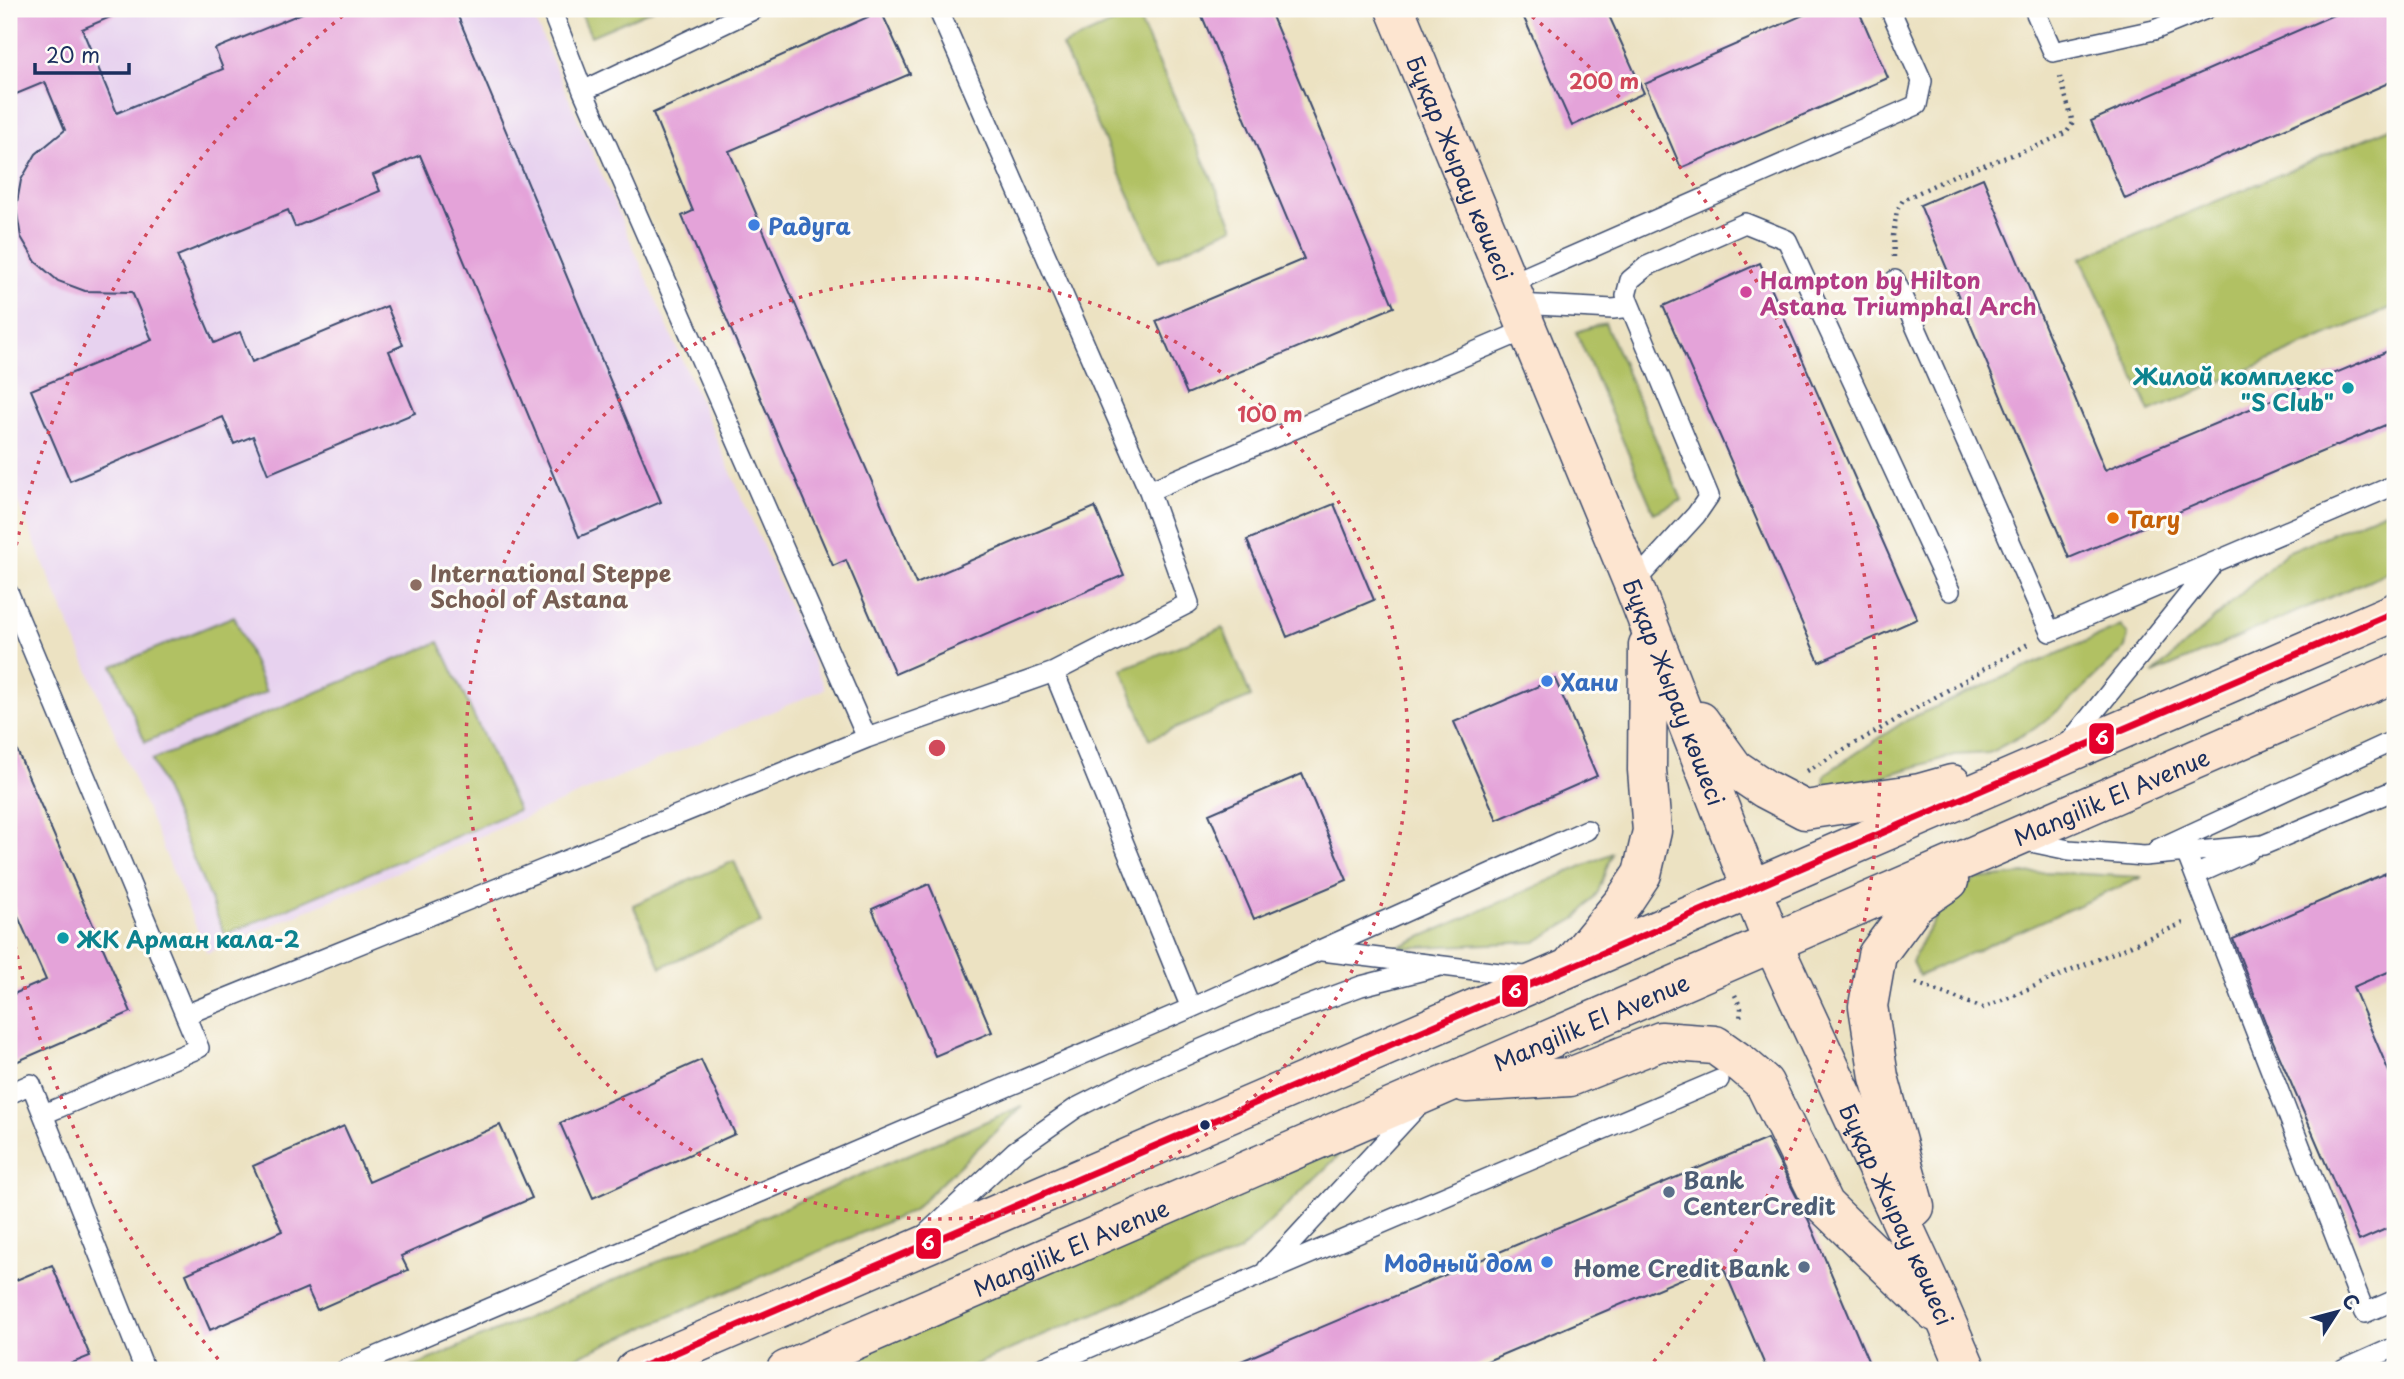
<svg xmlns="http://www.w3.org/2000/svg" width="2404" height="1379" viewBox="0 0 2404 1379" font-family="'Playpen Sans',sans-serif">
	<rect width="100%" height="100%" fill="#fdfcf7"/>
	<filter id="ink" filterUnits="userSpaceOnUse"><feTurbulence type="fractalNoise" baseFrequency=".0143" numOctaves="2"/><feDisplacementMap in="SourceGraphic" scale="14" xChannelSelector="R" yChannelSelector="G"/><feConvolveMatrix kernelMatrix="1 2 1 2 8 2 1 2 1" color-interpolation-filters="sRGB"/></filter>
	<filter id="wash" filterUnits="userSpaceOnUse"><feTurbulence type="fractalNoise" baseFrequency=".00686" numOctaves="4" result="noise"/><feDisplacementMap in="SourceGraphic" scale="28" xChannelSelector="R" yChannelSelector="G"/><feGaussianBlur stdDeviation="1.57" result="paint"/><feColorMatrix in="noise" values="0 0 0 0 0 0 0 0 0 0 0 0 0 0 0 0 0 1.4 0 .05"/><feComposite in="paint" operator="in"/></filter>
	<g filter="url(#wash)">
		<rect width="100%" height="100%" fill="#ece2c2"/>
		<path fill="#e7d2ef" d="M9,9H530L825,689L207,953L9,481Z"/>
		<path fill="#b1c164" stroke="#667861" stroke-width="2" d="M579,9H654L591,36Z
			M1136,13L1234,227L1159,261L1062,46Z
			M2395,126V306L2150,412L2081,258Z
			M1605,323L1682,500L1654,513L1576,332Z
			M2395,507V569L2153,674L2287,552Z
			M234,616L266,692L145,742L113,666Z
			M2121,626L2128,635L2125,648L2069,702L2034,729L1989,753L1955,755L1854,785H1824L1825,774L1908,719Z
			M1223,628L1251,697L1150,739L1122,669Z
			M439,642L518,810L225,935L152,760Z
			M1612,853L1598,892L1577,918L1535,942L1396,948Z
			M734,861L761,923L661,967L633,905Z
			M2045,872L2142,877L1919,976L1912,962L1922,940L1940,911L1975,879Z
			M1022,1106L912,1211L547,1370H405Z
			M1365,1130L1240,1251L963,1370H817Z"/>
		<g id="blocks">
			<path fill="#e4a3d9" d="M9,9H129L82,29L117,113L223,69L215,49L312,9H455L661,502L579,537L420,155L373,175L380,191L295,227L288,210L177,256L214,343L240,332L252,362L387,306L403,345L389,351L415,413L268,474L253,436L234,444L223,417L70,481L31,390L152,340L132,292L85,291L58,281L36,262L21,237L16,208L21,180L36,154L65,130L45,82L9,97Z
				M1199,9H1269L1394,307L1187,394L1156,321L1304,259Z
				M1520,9H1606L1644,93L1572,126Z
				M1817,9H1858L1888,78L1681,168L1645,84Z
				M2347,9H2395V80L2125,199L2091,121Z
				M881,11L910,74L729,151L916,584L1095,507L1124,575L895,674L846,560L833,566L682,216L693,211L653,113Z
				M1983,178L2105,470L2395,348V421L2069,558L1920,205Z
				M1760,263L1917,619L1819,662L1663,306Z
				M1334,504L1374,600L1287,637L1247,540Z
				M1555,679L1597,776L1497,820L1454,722Z
				M9,732L131,1012L9,1065V996L46,980L9,896Z
				M1302,774L1347,880L1254,919L1209,814Z
				M2395,869V969L2353,987L2395,1086V1225L2359,1241L2269,1032L2233,939Z
				M929,884L992,1032L935,1056L872,909Z
				M701,1060L735,1134L593,1198L560,1123Z
				M500,1125L532,1198L401,1256L408,1270L317,1310L307,1288L210,1330L186,1274L282,1231L253,1166L344,1126L369,1182Z
				M1767,1139L1809,1221L1872,1370H1767L1721,1262L1466,1370H1220Z
				M52,1265L90,1356L55,1370H9V1283Z"/>
		</g>
	</g>
	<g filter="url(#ink)">
		<use href="#blocks" fill-opacity="0" stroke="#3a4a6d" stroke-width="2"/>
		<g fill="none" stroke-linecap="round" stroke-linejoin="round">
			<g stroke="#3a4a6d" stroke-width="22">
				<path id="lane" d="M551,9L583,91L867,738
					M2034,9L2053,52L2154,30L2206,9
					M583,91L755,9
					M1895,280L2050,632L2395,485
					M1509,284L1917,105L1922,81L1890,9
					M1518,304L1613,309L1630,307
					M1149,491L1528,329
					M1633,584L1696,515L1709,496L1626,296L1630,280L1647,266L1745,223L1787,240L1950,591
					M9,594L199,1048L44,1114
					M1054,672L1191,1008
					M2069,743L2210,568
					M2022,840L2069,850L2144,856L2263,845L2395,790
					M2158,849L2395,740
					M2186,852L2365,1313L2395,1300
					M2195,875L2249,851
					M1322,951L1532,977
					M185,1015L867,738L1054,672L1189,603L1149,491L938,9
					M9,1094L31,1084L145,1370
					M927,1233L1015,1151L1076,1108L1141,1075L1261,1023L1361,986L1440,966
					M1267,1269L1418,1106
					M345,1370L1191,1008L1587,830
					M1037,1370L1719,1080
					M2343,1370L2395,1347"/>
			</g>
			<g stroke="#3a4a6d" stroke-width="41">
				<g id="secondary">
					<path id="s1" d="M1395,9L1633,584L1773,944L1929,1281L1967,1370"/>
					<path d="M1700,721L1734,768L1765,789L1805,810L1920,793L1952,784"/>
					<path d="M1573,963L1624,901L1642,874L1652,831L1647,770L1648,645"/>
					<path d="M1466,1083L1570,1077L1661,1041L1715,1045L1743,1065L1764,1083L1824,1205L1935,1312"/>
					<path d="M1915,1207L1879,1077L1868,1006L1877,955L1915,904L1949,881"/>
					<path d="M635,1370L2395,612"/>
					<path id="s2" d="M786,1370L2395,673"/>
				</g>
			</g>
			<path stroke="#3a4a6d" stroke-width="4.5" stroke-dasharray="2 5" stroke-linecap="butt" d="M1894,257L1893,236L1897,210L1903,200L1953,176L2040,145L2067,132L2073,123L2060,77
				M1807,771L2028,644
				M1916,983L1983,1008L2186,922
				M1735,995L1741,1008L1740,1020"/>
			<use href="#lane" stroke="#fff" stroke-width="19"/>
			<use href="#secondary" stroke="#fde5d0" stroke-width="38"/>
			<g stroke="#fdfcf7" stroke-width="12">
				<path id="bus-1" d="M635,1370L2395,612"/>
			</g>
			<use href="#bus-1" stroke="#e4002b" stroke-width="7"/>
		</g>
	</g>
	<g fill="none" stroke="#d1495b" stroke-width="3.5" stroke-dasharray="3.5 7">
		<circle cx="937" cy="748" r="471"/>
		<path d="M225 1367A943 943 0 0 1 10 920M10 576A943 943 0 0 1 350 10M1524 10A943 943 0 0 1 1649 1367"/>
	</g>
	<g fill="#3f7fe0" stroke="#fdfcf7" stroke-width="2.5">
		<circle cx="754" cy="225" r="7"/>
		<circle cx="1547" cy="681" r="7"/>
		<circle cx="1547" cy="1262" r="7"/>
	</g>
	<circle fill="#d1479c" stroke="#fdfcf7" stroke-width="2.5" cx="1746" cy="292" r="7"/>
	<g fill="#0f9aa8" stroke="#fdfcf7" stroke-width="2.5">
		<circle cx="2348" cy="388" r="7"/>
		<circle cx="63" cy="938" r="7"/>
	</g>
	<circle fill="#e8710a" stroke="#fdfcf7" stroke-width="2.5" cx="2113" cy="518" r="7"/>
	<circle fill="#8d6e63" stroke="#fdfcf7" stroke-width="2.5" cx="416" cy="585" r="7"/>
	<circle fill="#1b2f5e" stroke="#fdfcf7" stroke-width="2.5" cx="1205" cy="1125" r="6"/>
	<g fill="#5c6f8a" stroke="#fdfcf7" stroke-width="2.5">
		<circle cx="1669" cy="1192" r="7"/>
		<circle cx="1804" cy="1267" r="7"/>
	</g>
	<g text-anchor="middle" dominant-baseline="central" stroke-width="6" stroke-linejoin="round" paint-order="stroke">
		<g font-size="23" fill="#1b2f5e" stroke="#fdfcf7">
			<text stroke="none"><textPath href="#s1" startOffset="172">Бұқар Жырау көшесі</textPath></text>
			<text stroke="none"><textPath href="#s1" startOffset="738">Бұқар Жырау көшесі</textPath></text>
			<text stroke="none"><textPath href="#s2" startOffset="1444">Mangilik El Avenue</textPath></text>
			<text stroke="none"><textPath href="#s2" startOffset="877">Mangilik El Avenue</textPath></text>
			<text stroke="none"><textPath href="#s1" startOffset="1306">Бұқар Жырау көшесі</textPath></text>
			<text stroke="none"><textPath href="#s2" startOffset="310">Mangilik El Avenue</textPath></text>
		</g>
		<g font-size="23" font-weight="bold" fill="#366cbe" stroke="#fdfcf7" text-anchor="start">
			<text x="768" y="225">Радуга</text>
			<text x="1561" y="681">Хани</text>
			<text x="1533" y="1262" text-anchor="end">Модный дом</text>
		</g>
		<g font-size="23" font-weight="bold" fill="#b23c85" stroke="#fdfcf7" text-anchor="start">
			<text x="1760" y="279">Hampton by Hilton<tspan x="1760" dy="26">Astana Triumphal Arch</tspan></text>
		</g>
		<g font-size="23" font-weight="bold" fill="#0d838f" stroke="#fdfcf7" text-anchor="end">
			<text x="2334" y="375">Жилой комплекс<tspan x="2334" dy="26">"S Club"</tspan></text>
			<text x="77" y="938" text-anchor="start">ЖК Арман кала-2</text>
		</g>
		<g font-size="23" font-weight="bold" fill="#c56008" stroke="#fdfcf7" text-anchor="start">
			<text x="2127" y="518">Tary</text>
		</g>
		<g font-size="23" font-weight="bold" fill="#785e54" stroke="#fdfcf7" text-anchor="start">
			<text x="430" y="572">International Steppe<tspan x="430" dy="26">School of Astana</tspan></text>
		</g>
		<g font-size="23" font-weight="bold" fill="#4e5e75" stroke="#fdfcf7" text-anchor="start">
			<text x="1683" y="1179">Bank<tspan x="1683" dy="26">CenterCredit</tspan></text>
			<text x="1790" y="1267" text-anchor="end">Home Credit Bank</text>
		</g>
	</g>
	<circle cx="937" cy="748" r="10" fill="#d1495b" stroke="#fdfcf7" stroke-width="3.5"/>
	<g font-size="21" text-anchor="middle" font-weight="bold" fill="#d1495b" stroke="#fdfcf7" stroke-width="6" stroke-linejoin="round" paint-order="stroke">
		<text x="1604" y="89">200 m</text>
		<text x="1270" y="422">100 m</text>
	</g>
	<g stroke="#fdfcf7" stroke-width="2.5">
		<rect x="2088" y="722" width="27" height="33" rx="7" fill="#e4002b"/>
		<rect x="1501" y="974" width="28" height="34" rx="7" fill="#e4002b"/>
		<rect x="915" y="1227" width="27" height="33" rx="7" fill="#e4002b"/>
	</g>
	<g font-size="19" text-anchor="middle" font-weight="bold" fill="#fff">
		<text x="2102" y="745">6</text>
		<text x="1515" y="998">6</text>
		<text x="928" y="1250">6</text>
	</g>
	<rect width="2404" height="1379" fill="none" stroke="#fdfcf7" stroke-width="35"/>
	<g transform="translate(2337 1312) rotate(54)" stroke="#fdfcf7" stroke-width="5" paint-order="stroke">
	<path d="M0-5L12 26L0 18L-12 26Z" fill="#1b2f5e"/>
	<text y="-10" font-size="19" font-weight="bold" text-anchor="middle" fill="#1b2f5e">С</text>
	</g>
	<path d="M35 63v10h94v-10" fill="none" stroke="#1b2f5e" stroke-width="3.5"/>
	<text x="46" y="63" font-size="21" fill="#1b2f5e" stroke="#fdfcf7" stroke-width="5" paint-order="stroke">20 m</text>
</svg>
